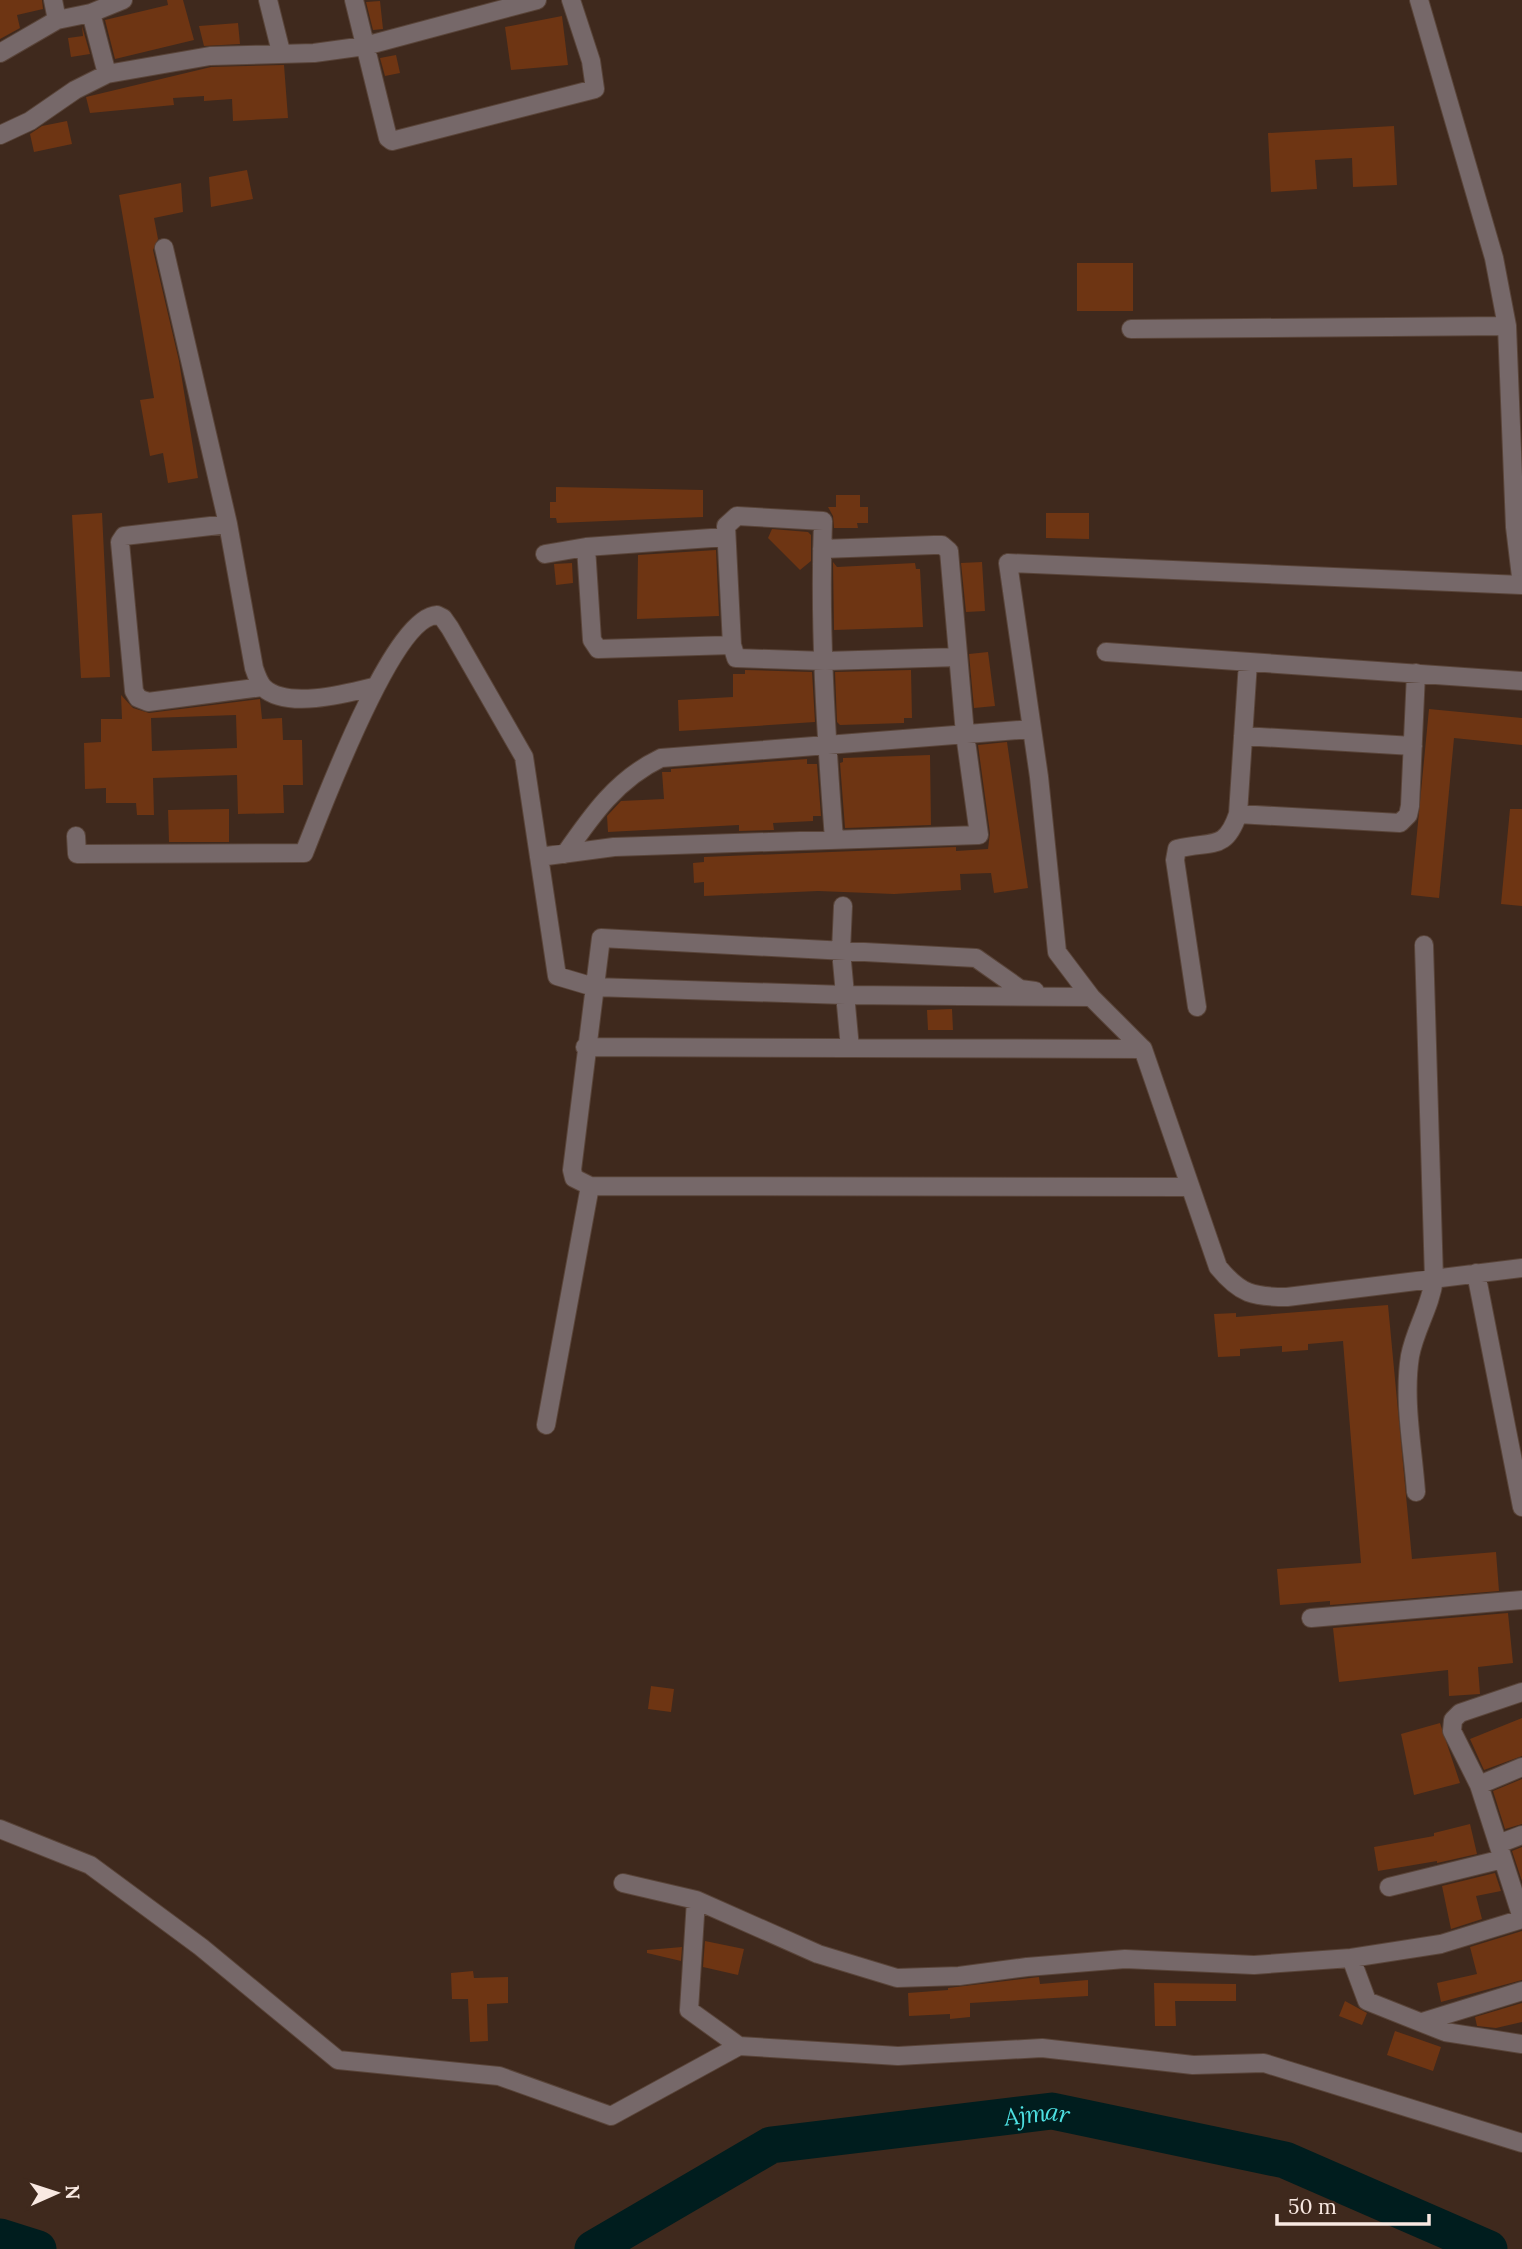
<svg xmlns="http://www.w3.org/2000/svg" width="1522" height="2249" viewBox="0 0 1522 2249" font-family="Lora,serif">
	<rect width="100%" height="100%" fill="#3f291d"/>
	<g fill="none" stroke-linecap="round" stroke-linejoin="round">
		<g stroke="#001d1e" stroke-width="37">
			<path d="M0,2237L38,2249"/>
			<path id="s1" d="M593,2249L771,2145L1052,2111L1285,2160L1489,2249"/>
		</g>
	</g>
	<path fill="#6e3513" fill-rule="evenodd" d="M0,0H42L43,9L17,15L20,28L0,39Z
		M167,0H183L194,40L115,59L105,20L168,5Z
		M380,1L383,29L373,30L366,2Z
		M562,16L568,65L511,70L505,27Z
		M238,23L240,44L204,46L199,26Z
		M82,26L90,54L71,57L68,38L83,36Z
		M396,55L400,73L385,76L380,58Z
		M284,65L288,118L233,121L232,99L204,101V96L173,98L174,105L90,113L86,97L211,67Z
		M67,121L72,144L34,152L30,134L42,126Z
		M1394,126L1397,185L1353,187L1352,158L1315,160L1317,189L1271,192L1268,133Z
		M247,170L253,199L211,207L209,177Z
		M181,183L183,212L154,218L158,239L153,250L179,361L198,478L168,483L163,453L150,456L140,400L154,398L119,195Z
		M1077,263H1133V311H1077Z
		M556,487L703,490V517L557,523L556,518H550V502H556Z
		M836,495H860V507H868V523H857L858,528H834L833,516L828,507H836Z
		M102,513L110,677L81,678L72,515Z
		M1046,513H1089V539L1046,538Z
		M772,529L808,532L811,535V561L800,570L768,538Z
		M716,550L719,616L637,619L638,555Z
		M833,562L837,567L915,563L916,569H920L923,627L834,630Z
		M982,562L985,611L966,612L961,563Z
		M572,563L573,583L556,585L554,564Z
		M988,652L995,706L974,708L969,654Z
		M745,670L812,672L815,722L679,731L678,700L733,697V674H745Z
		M911,670L912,718H904V723L840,725L837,722L835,672Z
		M121,695L133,708L149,713L260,699L262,719L282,718L283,740H302L303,785H283L284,813L238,814L237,775L153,778L154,815H137L136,803H106V788L85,789L84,743L101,742V719H122ZM236,715L237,748L152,751L151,718Z
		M1429,709L1522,718V745L1454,738L1439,898L1411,895Z
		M1007,742L1028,888L994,893L991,873L960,874L961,890L894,894L818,891L704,896V882L694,883L693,863L704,862V857L956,847V851L988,849L990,833L978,745Z
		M930,755L931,825L845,828L840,763L843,762V758Z
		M807,759V764H817L821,816H813V821L773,823L774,830L739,831V825L608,832L607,816L621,801L664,799L662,772H671V769Z
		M229,809V842H169L168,810Z
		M1510,809H1522V906L1501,904Z
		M952,1009L953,1030H928L927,1010Z
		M1388,1305L1412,1559L1496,1552L1499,1591L1330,1605V1601L1280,1605L1277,1569L1361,1563L1343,1341L1308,1344V1350L1282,1352V1346L1240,1349V1356L1218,1357L1214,1314L1236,1313V1317Z
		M1508,1613L1513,1663L1478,1667L1480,1694L1449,1696L1448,1670L1339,1682L1333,1628Z
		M651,1686L674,1689L671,1712L648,1709Z
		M1522,1718V1756L1484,1770L1470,1739Z
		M1440,1723L1460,1783L1414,1795L1401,1734Z
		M1522,1779V1824L1505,1829L1493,1791Z
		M1470,1824L1477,1854L1437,1863V1861L1378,1871L1374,1847L1434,1836V1833Z
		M1522,1847V1881L1512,1851Z
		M1495,1873L1501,1891L1476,1896L1482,1919L1451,1929L1442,1886Z
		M1522,1931V1980L1441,2002L1437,1983L1477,1974L1470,1947Z
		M705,1941L744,1949L738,1975L703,1967Z
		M682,1947L681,1961L647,1953V1950Z
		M473,1971L474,1978L508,1977V2003L487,2004L488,2041L470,2042L468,1999H452L451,1973Z
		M1039,1977L1040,1984L1088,1980V1996L970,2003V2017L950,2019V2014L909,2016L908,1993L948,1990V1988Z
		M1154,1983L1236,1984V2001H1175L1176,2026H1155Z
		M1345,2001L1367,2013L1362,2025L1339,2016Z
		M1522,2003V2022L1496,2028L1477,2026L1475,2017Z
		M1395,2031L1441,2047L1433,2071L1387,2055Z"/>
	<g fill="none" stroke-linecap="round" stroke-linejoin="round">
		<g stroke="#594439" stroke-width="20">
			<path id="minor" d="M53,0L57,20
				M268,0L281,52
				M354,0L388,138L392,141L595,89L591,61L571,0
				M91,13L107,74
				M0,53L57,20L91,13L123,0
				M0,135L30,121L75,90L107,74L210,56L314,53L365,46L537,0
				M164,248L228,524L254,668C256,674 259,683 264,688C287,709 345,694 373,687
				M1131,329L1507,326
				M228,524L124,536L120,542L134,691L138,698L148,702L262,687
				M586,547L592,640L598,649L732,645
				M545,554L586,547L725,537
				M1106,652L1522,681
				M1243,736L1413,746
				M1238,814L1248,662
				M76,836L77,854L304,853C321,811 392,617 437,615L443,618L450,628L524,757L557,976L594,987L845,995L1091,997L1057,952L1039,777L1008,563L1522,585L1515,527L1507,326L1494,258L1419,0
				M834,839C826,734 819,627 823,521L737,516L726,526L732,645L736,658L825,661L958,657
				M565,854C592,815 617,779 661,758L1032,729
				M539,857L614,847L979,835L965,734L949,551L942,545H934L822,549
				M843,906L841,951L850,1048
				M1035,991L1020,989L976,958L601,938L572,1170L574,1178L590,1186L1190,1187
				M1080,996L1091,997L1143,1049
				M1197,1007L1175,860L1177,849C1212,840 1225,852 1238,814L1400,823L1408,815L1410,806L1416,673
				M585,1047L1143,1049L1218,1267C1240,1294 1253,1297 1287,1297L1522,1268
				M1476,1273L1522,1507
				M546,1425L590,1186
				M1416,1492C1413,1449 1403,1400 1410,1356C1415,1329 1431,1306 1434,1279L1424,945
				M1311,1618L1522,1600
				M1522,1692L1460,1713L1453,1720L1452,1731L1479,1785L1522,1918
				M1479,1785L1522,1767
				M0,1829L90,1865L201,1947L338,2060L499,2076L611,2116L739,2046L898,2056L1042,2048L1193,2065L1264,2063L1522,2143
				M1498,1844L1522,1835
				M623,1883L696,1900L818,1954L897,1978L959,1976L1027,1967L1125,1959L1254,1965L1351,1958L1441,1944L1522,1919
				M1389,1887L1503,1859
				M696,1900L689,2010L739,2046
				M1351,1958L1367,2001L1445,2032L1522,2044
				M1422,2022L1522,1991"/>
		</g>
		<use href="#minor" stroke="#766869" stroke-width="18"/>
	</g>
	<g text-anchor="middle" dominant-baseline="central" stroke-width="7" stroke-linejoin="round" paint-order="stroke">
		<g font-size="24" font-style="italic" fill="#4de1e3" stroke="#3f291d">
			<text stroke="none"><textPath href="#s1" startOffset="474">Ajmar</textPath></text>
		</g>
	</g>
	<g transform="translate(56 2193) rotate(87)" stroke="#3f291d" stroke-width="5" paint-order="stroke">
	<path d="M0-5L12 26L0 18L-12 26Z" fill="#f9e9e2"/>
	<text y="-10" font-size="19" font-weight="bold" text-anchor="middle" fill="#f9e9e2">N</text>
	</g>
	<path d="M1277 2214v10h152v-10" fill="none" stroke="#f9e9e2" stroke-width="3.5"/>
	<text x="1288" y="2214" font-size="21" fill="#f9e9e2" stroke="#3f291d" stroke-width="5" paint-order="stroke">50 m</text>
</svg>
